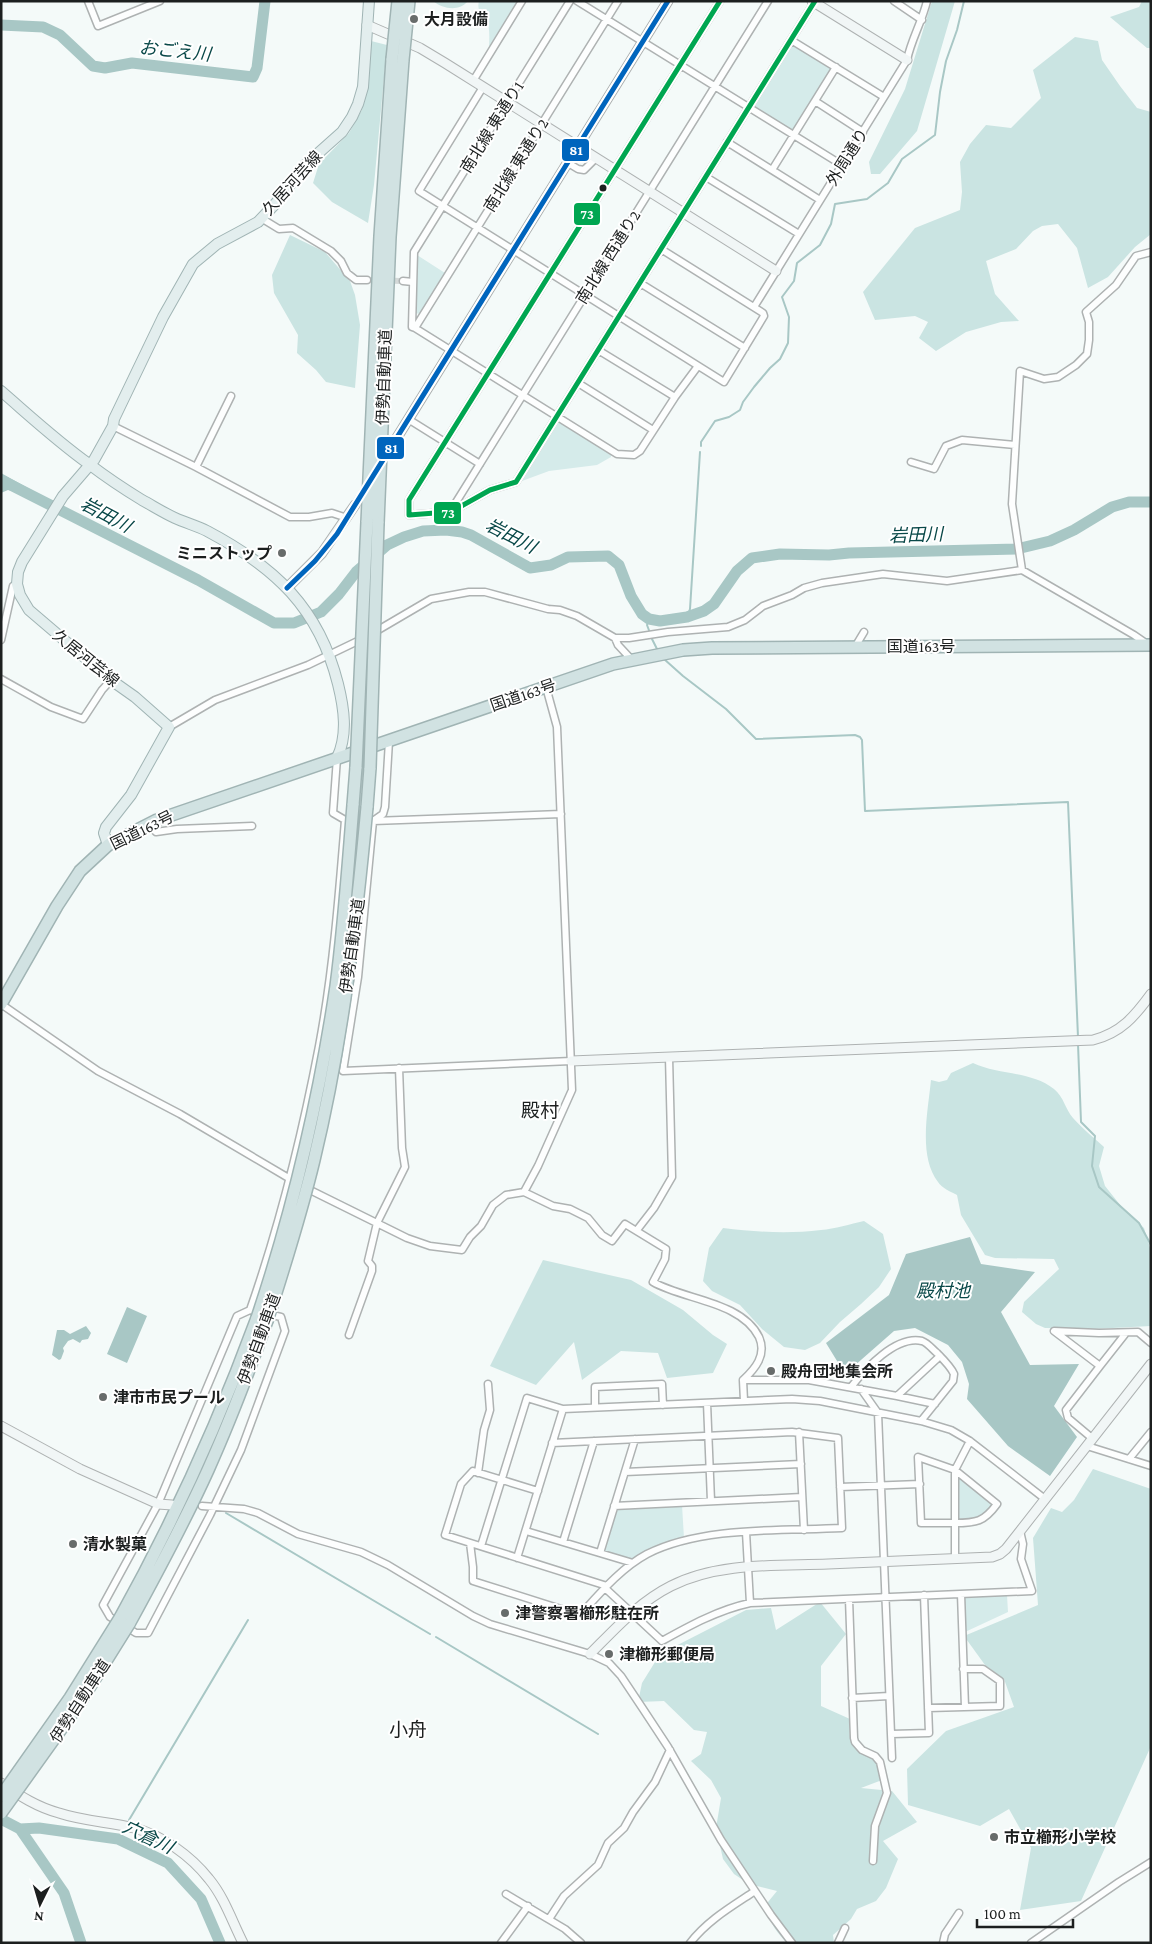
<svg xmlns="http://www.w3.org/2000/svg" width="1152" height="1944" viewBox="0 0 1152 1944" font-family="'Crimson Pro','Noto Sans JP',serif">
	<rect width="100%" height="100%" fill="#f4faf9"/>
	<path fill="#d5ebea" d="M479,1H519L489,50C489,42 490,31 488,24C484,15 476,12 479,1Z
		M795,45L830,67L831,72L795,129L790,131L755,109V104L791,46Z
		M417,255L445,273L420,314L415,313Z
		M560,422L611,454V457L597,465L549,471L522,481L521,480L556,423Z
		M959,1477L991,1503L992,1505L980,1517L960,1520L958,1519Z
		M682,1505L684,1538L633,1560L605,1552L604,1549L615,1511L618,1509Z
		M1007,1595L1008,1612L965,1632V1597Z"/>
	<path fill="#cae4e2" d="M433,1H468C459,12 443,9 433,1Z
		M932,1H955L917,131L880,174H871L869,162L905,89Z
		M1142,1H1151V48H1147L1110,17L1139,7Z
		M1075,37L1098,41L1102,60L1120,86L1137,108L1151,112V234L1135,247L1108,277L1088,288L1077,248L1058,224L1042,226L1033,231L1016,249L986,261L995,294L1019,321L1001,322L966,332L936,351L919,338L928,322L915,316L875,320L863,292L915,228L960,210L962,192L960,162L970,144L986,125L1011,128L1041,98L1033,70Z
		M371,41L387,45L374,185L368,223L332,202L313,183L319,164L349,133L362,110Z
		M290,235L325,252L350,281L355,295L360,325L355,388L326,382L316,370L297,353L298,335L274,293L272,275Z
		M973,1063C998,1075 1031,1071 1054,1089C1064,1097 1065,1109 1073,1118C1082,1128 1094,1138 1104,1147L1099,1166L1105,1186L1125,1211L1144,1228L1151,1251V1326L1093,1329L1045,1328L1036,1324L1022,1312L1024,1302L1059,1269L1054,1259L995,1258L985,1255L961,1215L957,1195C951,1192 942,1188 938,1182C918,1156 928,1111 931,1080L939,1082L947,1080L951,1073Z
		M864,1221L883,1234L891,1269L879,1287L861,1304L840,1322L820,1343L805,1350L784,1347L762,1329L740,1305L712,1291L703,1281L709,1248L723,1228C756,1232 788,1234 821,1230C835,1229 850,1224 864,1221Z
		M543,1260L631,1280L683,1310L713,1335L727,1344L713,1373L667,1378L658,1353L621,1351L582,1380L574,1342L536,1385L490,1366Z
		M1093,1469L1151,1489V1746L1081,1901L1020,1910L1031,1848L1009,1809L980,1826L908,1805L907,1769L946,1731L1014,1707L1004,1679L985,1665L964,1636L1038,1605L1033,1538L1051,1508L1062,1512L1074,1500Z
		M820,1602L846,1634L821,1666V1706L850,1719C850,1726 849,1736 851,1742C857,1755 871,1754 878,1765C881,1769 881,1775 882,1780L861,1788L892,1791L917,1822L883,1841L898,1859L886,1888L876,1901L857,1909L851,1919L833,1935L834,1943H787C773,1928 769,1922 768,1902L777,1891L749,1884L734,1874L723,1859L716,1828L721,1798L711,1780L691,1761L701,1754L707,1732L694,1730L664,1701L638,1702L642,1683L660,1654L746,1610L771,1608L776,1630Z"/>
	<path fill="#a8c7c5" d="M1,473L44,497L8,490L1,493Z
		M970,1237L981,1264L1035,1272L1001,1312L1030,1365L1079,1364L1054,1406L1077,1437L1050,1476L1008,1446L967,1399L969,1384L962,1362L948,1345L915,1328L894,1331L845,1374L826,1343L889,1295L906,1254Z
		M127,1307L147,1316L127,1363L107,1354Z
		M86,1326L91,1333L88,1339L82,1340L80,1343L73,1339L68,1341L63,1348L64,1351L61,1359L59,1360L52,1355L57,1330H64L70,1334Z"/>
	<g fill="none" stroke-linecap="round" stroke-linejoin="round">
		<path stroke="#a8c7c5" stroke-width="2" d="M701,446V442L715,421L729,417L740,410L743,402L754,387L770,368L780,359L788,343L789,317L782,297L794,281L797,263L820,245L831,224L835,204L867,199L888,183L902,159L935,135L940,92L946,61L957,30L964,1
			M687,617L690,609L700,452
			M649,619L647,625L650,633
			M651,637L658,651
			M664,659L683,676L726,709L756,739L855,735L860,737L862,740L865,811L1068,802L1078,1037
			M1078,1044L1081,1122L1095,1136L1092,1166L1099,1187L1139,1223L1151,1245
			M226,1513L430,1634
			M436,1637L598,1734
			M129,1820L248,1620
			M118,1839L123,1830"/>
		<path stroke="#a8c7c5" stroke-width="11" d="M1,25L43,27L60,35L93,66L105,68L132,63L253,77L257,68L265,1
			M1,480L198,580L274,623H294L321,612L339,594L356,572L387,545L404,537L423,531L446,530L462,532L471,535L530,568L551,565L568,557L608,556L619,565L631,596L642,614L649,619L660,621L687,617L704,611L714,604L737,571L752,558L780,554L829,555L849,553L1017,549L1050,541L1074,530L1112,507L1129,502H1151
			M1,1819L20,1829L64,1893L81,1943
			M20,1829L39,1828L118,1839L168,1863L201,1899L220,1943"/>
		<path stroke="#d4d9d8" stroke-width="6" stroke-dasharray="6 3" stroke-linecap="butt" d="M367,280L403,281"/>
		<path stroke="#d4d9d8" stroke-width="9" stroke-dasharray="9 4.5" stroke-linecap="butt" d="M381,463L393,444
			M355,505L369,483"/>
		<g stroke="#aeb2b2" stroke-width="9">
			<path id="street" d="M88,1L98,26L160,1
				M577,1L842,165
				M720,1L409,500V515L435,513H449L490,490L516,482L815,1
				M894,1L922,20
				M791,40L884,97
				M473,81L522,1
				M483,87L419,191L724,382L764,316L763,313L661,249
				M815,101L863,132
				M727,142L820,200
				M568,163L578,169L584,170L596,158
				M772,170L836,67
				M706,177L799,234
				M261,218L279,229L293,228L331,251L341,261L347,273L356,280H367
				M403,281L413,282
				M640,283L745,348
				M754,307L907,60C911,40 922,22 927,1
				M415,328L618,1
				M415,328L412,327L414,252L570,1
				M415,328L617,454L634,455L640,451L675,397L698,366
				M598,350L675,397
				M578,383L653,430
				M408,419L480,464
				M113,426L196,467L290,517H309L332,513L347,518
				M911,462L934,469L946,446L962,440L1015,445
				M196,467L231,396
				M450,512L768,1
				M1022,570L1012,504L1020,371L1044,379L1058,377L1076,365L1087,354L1089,340V322L1086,312L1116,285L1136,256L1151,252
				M373,633L431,599L469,592H485L548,609L560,610L577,616L615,638H629L668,632L728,627L745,620L763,606L792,595L804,588L822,583L883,574L947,581L1022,570L1134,635L1147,644
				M615,638L618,645L631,659
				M1,640L13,586L17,584
				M855,647L864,632
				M1,679L51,707L83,719L102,690L111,680
				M169,727L215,700L308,665L364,638
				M389,741L385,807L383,814L373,821L358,977L343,1071L571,1061
				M337,758L333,813L345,820L373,821L561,814
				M148,823L156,832L177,829L252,826
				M1,1004L98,1071L180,1114L297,1183
				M306,1188L407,1238L430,1246L462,1250L470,1237L481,1226L493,1205L506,1195L524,1192L553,1206L570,1209L588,1218L602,1235L612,1241L625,1224L666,1249L665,1259L653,1282C684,1300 741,1301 759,1337C767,1355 755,1369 743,1380
				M524,1192L538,1166L572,1090L557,727L546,687
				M637,1230L654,1208L672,1177L669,1057
				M250,1310L281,1317L285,1331L241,1450L210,1515L148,1633H136L110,1617L103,1605L158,1504L237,1316Z
				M250,1310C280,1224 302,1135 319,1046C333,972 339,895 345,820
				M349,1335L372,1271V1266L368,1261L377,1223L405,1167L402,1148L399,1068
				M1100,1366L1126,1333
				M743,1380H809L897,1396L940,1356
				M743,1380L744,1401
				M851,1387C865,1369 896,1335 922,1341C928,1343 933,1350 937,1353C943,1359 951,1367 954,1374L953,1381L921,1421
				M861,1389L878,1413L891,1734L929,1733L924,1595
				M897,1396L935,1404
				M707,1403L711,1501
				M595,1407V1387L662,1384L663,1405
				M799,1432L804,1530
				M1093,1439L1068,1418L1066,1410L1100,1366L1054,1331L1099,1333L1138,1332L1151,1343
				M1087,1446L1151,1466
				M1129,1459L1151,1432
				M955,1470V1523H921L918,1457L955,1470L970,1441
				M955,1470L997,1504C984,1522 976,1523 955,1523V1559
				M625,1472L801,1464
				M478,1473L484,1430L490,1410L488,1384
				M840,1487L920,1484
				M538,1491L473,1471L461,1484L445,1535L607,1586
				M202,1506L244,1509L258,1513L298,1534L361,1552L388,1565L473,1616L490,1624L590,1654L609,1663L621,1676L643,1709L668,1747L721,1840L771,1915L792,1943
				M614,1506L802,1497
				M526,1531L633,1563
				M746,1532L750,1603
				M563,1542L594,1441
				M470,1543L473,1567V1581L580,1615C600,1593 621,1568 647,1554C702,1526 782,1531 842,1528L838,1438L792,1432L552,1443
				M481,1546L527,1398L563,1409L792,1399L820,1401L921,1421L951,1430L970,1441L1045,1499
				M600,1553L635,1439
				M517,1558L563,1409
				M605,1588L662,1641C689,1626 718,1610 750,1603L1032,1591L1021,1559L1023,1544L1020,1531
				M961,1594L965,1707
				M849,1599L854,1738L855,1742L862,1750L875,1756L880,1762L887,1793L875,1826L873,1861
				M852,1698L889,1696
				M928,1708L1000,1706V1681L983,1669H963
				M891,1734L892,1758
				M506,1894L565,1929L581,1943
				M549,1919L564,1896L598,1865L608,1843L624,1828L633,1812L655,1782L670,1750
				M501,1943L528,1906
				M690,1943C708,1920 731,1907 755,1891
				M838,1943L845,1928
				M943,1943L945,1934L959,1913
				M1031,1943L1119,1882L1151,1862"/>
		</g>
		<g stroke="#aeb2b2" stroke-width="11">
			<path id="secondary" d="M812,1L907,60
				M367,25L420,48L445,63L776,271
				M393,444L668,1
				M287,588L322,553L355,505
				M571,1061L1093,1040C1121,1033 1135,1016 1151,994
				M1,1426L80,1469L158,1504L172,1505
				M590,1654C615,1629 639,1602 671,1586C718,1562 777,1566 828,1564C883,1562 937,1559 992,1557L1000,1554L1006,1549L1151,1364
				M1,1783C20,1796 37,1807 59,1813C83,1821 109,1822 134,1828C162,1835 191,1856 209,1879C224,1897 232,1921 243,1943"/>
		</g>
		<g stroke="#a0b4b4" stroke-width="12">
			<path id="primary" d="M1,391C30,416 58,442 89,464C106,477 124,489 142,500C153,506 164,513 175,518C186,523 197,526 207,531C275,567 319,608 338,684C344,708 348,735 337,758
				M108,845L104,833L106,827L131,795L169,727L135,697L111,680L29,610L20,595L17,584L18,572L22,562L63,496L94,460L113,426L114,419L163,317L193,264L217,244L258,222L276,203L305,165L342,132L352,117L358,104L363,87L369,1"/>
		</g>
		<g stroke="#a0b4b4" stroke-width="14">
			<path id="highway" d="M367,522L380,236L392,59
				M378,523L390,237L403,60
				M353,805L356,767
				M367,807L370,768
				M1,1004L57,906L80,871L108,845L157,820L613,664L683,650L712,648L1151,645
				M120,1618C175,1519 218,1424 257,1318
				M129,1624C157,1573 184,1523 208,1470C230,1421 249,1371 267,1321"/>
		</g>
		<use href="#street" stroke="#fdfefe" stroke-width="6"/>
		<use href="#secondary" stroke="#f1f6f6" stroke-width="9"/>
		<use href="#primary" stroke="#e3eeee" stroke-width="10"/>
		<use href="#highway" stroke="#d1e2e2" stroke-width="11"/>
		<g stroke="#a0b4b4" stroke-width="14" stroke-linecap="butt">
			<path id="highway-bridge" d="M392,59L398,1
				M403,60L409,1
				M356,767L367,522
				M370,768L378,523
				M257,1318C293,1210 319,1099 336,986C344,926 348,866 353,805
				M267,1321C284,1268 301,1214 314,1160C342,1044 356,926 367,807
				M1,1796L70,1698L120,1618
				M1,1813L79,1704L129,1624"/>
		</g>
		<use href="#highway-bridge" stroke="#d1e2e2" stroke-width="11"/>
		<g stroke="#fff" stroke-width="9">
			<path id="bus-1" d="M720,1L409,500V515L435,513H449L490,490L516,482L815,1"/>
		</g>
		<g stroke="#fff" stroke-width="9">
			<path id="bus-2" d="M287,588L315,561L337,534L668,1"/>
		</g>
		<use href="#bus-1" stroke="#00a651" stroke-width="5"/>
		<use href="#bus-2" stroke="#0065bd" stroke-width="5"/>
	</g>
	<g fill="#686c6b" stroke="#fff" stroke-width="2">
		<circle cx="414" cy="19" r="5"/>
		<circle cx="282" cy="553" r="5"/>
		<circle cx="771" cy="1371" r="5"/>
		<circle cx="103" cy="1397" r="5"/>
		<circle cx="73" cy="1544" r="5"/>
		<circle cx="505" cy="1613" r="5"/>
		<circle cx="609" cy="1654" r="5"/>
		<circle cx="994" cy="1837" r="5"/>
	</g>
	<circle fill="#1c1f1f" stroke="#fff" stroke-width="2" cx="603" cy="188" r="4.5"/>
	<g text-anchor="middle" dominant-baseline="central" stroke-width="4" stroke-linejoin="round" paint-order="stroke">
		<g font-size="16" font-weight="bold" fill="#1c1f1f" stroke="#fff" text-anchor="start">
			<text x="424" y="19">大月設備</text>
			<text x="272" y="553" text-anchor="end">ミニストップ</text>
			<text x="781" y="1371">殿舟団地集会所</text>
			<text x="113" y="1397">津市市民プール</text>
			<text x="83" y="1544">清水製菓</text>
			<text x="515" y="1613">津警察署櫛形駐在所</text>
			<text x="619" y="1654">津櫛形郵便局</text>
			<text x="1004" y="1837">市立櫛形小学校</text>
		</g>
		<g font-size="16" fill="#1c1f1f" stroke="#fff">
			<text transform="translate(492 127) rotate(-58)">南北線 東通り1</text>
			<text transform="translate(847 157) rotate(-58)">外周通り</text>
			<text transform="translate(516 165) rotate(-58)">南北線 東通り2</text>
			<text transform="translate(292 183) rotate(-48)">久居河芸線</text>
			<text transform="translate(608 257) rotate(-58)">南北線 西通り2</text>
			<text transform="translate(384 377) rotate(-88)">伊勢自動車道</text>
			<text x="921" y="646">国道163号</text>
			<text transform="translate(86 658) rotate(39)">久居河芸線</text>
			<text transform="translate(523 695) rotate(-19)">国道163号</text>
			<text transform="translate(142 830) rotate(-26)">国道163号</text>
			<text transform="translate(352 946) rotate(-82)">伊勢自動車道</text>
			<text transform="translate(259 1339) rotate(-70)">伊勢自動車道</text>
			<text transform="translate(80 1701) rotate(-57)">伊勢自動車道</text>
		</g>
		<g font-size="18" font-style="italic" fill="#094848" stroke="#fff">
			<text transform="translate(175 51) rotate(6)">おごえ川</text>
			<text transform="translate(106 515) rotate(28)">岩田川</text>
			<text transform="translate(916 535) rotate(-2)">岩田川</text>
			<text transform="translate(511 536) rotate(27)">岩田川</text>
			<text x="943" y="1291">殿村池</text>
			<text transform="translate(148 1837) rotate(25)">穴倉川</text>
		</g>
		<g font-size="19" fill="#1c1f1f" stroke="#fff">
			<text x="540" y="1110">殿村</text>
			<text x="408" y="1729">小舟</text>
		</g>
	</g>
	<g stroke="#fff" stroke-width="2">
		<rect x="561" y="138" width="29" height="24" rx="5" fill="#0065bd"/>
		<rect x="573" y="202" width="28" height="24" rx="5" fill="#00a651"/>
		<rect x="376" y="436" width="29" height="24" rx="5" fill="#0065bd"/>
		<rect x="433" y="501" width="29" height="24" rx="5" fill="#00a651"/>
	</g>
	<g font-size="14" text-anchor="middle" font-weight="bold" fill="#fff">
		<text x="576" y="155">81</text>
		<text x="587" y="219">73</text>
		<text x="391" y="453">81</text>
		<text x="448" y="518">73</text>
	</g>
	<rect width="1152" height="1944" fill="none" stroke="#1c1f1f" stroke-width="5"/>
	<g transform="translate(40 1904) rotate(185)" stroke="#ffffff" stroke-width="4" paint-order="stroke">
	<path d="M0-4L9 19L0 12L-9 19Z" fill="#1c1f1f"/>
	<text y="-8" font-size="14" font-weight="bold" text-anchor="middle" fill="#1c1f1f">N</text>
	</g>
	<path d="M977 1919v8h96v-8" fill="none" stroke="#1c1f1f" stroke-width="2.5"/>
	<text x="984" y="1919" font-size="15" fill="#1c1f1f" stroke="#ffffff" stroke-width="4" paint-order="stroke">100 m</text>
</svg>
